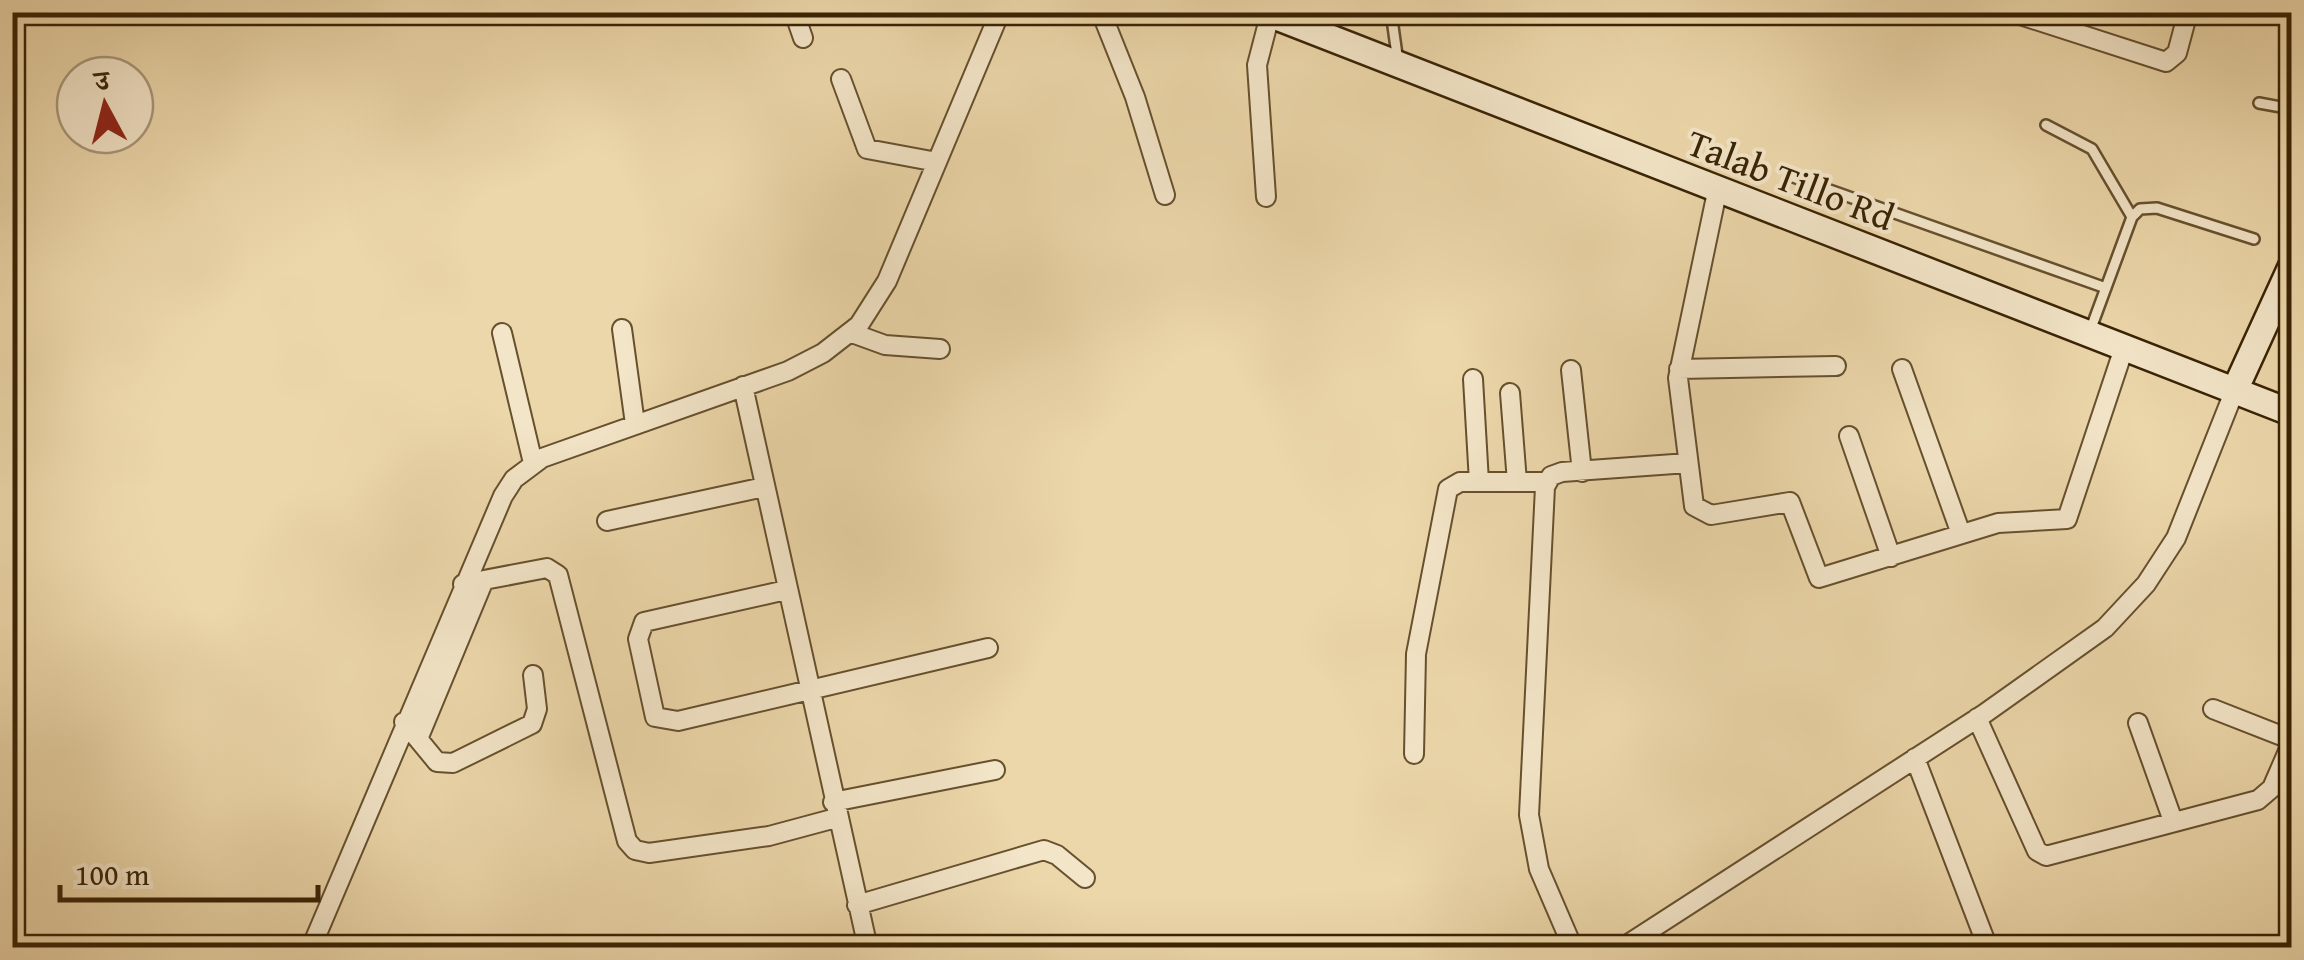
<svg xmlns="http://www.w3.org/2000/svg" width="2304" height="960" viewBox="0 0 2304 960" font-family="'Gentium Book Plus','Noto Serif Devanagari',serif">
	<rect width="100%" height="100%" fill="#ecd7aa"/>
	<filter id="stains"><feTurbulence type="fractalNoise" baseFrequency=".002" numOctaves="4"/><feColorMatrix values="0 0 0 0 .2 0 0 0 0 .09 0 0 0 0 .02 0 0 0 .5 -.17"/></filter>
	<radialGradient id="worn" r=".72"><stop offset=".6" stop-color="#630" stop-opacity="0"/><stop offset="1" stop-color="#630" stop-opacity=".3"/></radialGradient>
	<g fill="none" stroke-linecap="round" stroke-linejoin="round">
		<g stroke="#66502e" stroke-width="14">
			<path id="lane" d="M1391,12L1398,62
				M2259,103L2292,109
				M2046,125L2092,149L2132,217
				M1793,177L2106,288
				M2090,331L2132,217L2140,209L2157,208L2254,239"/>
		</g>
		<g stroke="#66502e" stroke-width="22">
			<path id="street" d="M794,12L803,38
				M1101,12L1135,97L1165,195
				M2011,12L2166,62L2177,53L2188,12
				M841,79L867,149L937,162
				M1717,192L1678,378L1694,506L1711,515L1790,502L1819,578L1998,523L2067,519L2124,348
				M1266,197L1257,65L1270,15
				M622,329L635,424
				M502,333L533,463
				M852,333L885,345L940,349
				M1679,369L1836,366
				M1902,369L1961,534
				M1571,370L1582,472
				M1473,379L1479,482
				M743,386L868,948
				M1510,393L1517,482
				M1849,436L1891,557
				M607,521L764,487
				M463,584L547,568L558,575L627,841L635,850L649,853L769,836L836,818
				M786,590L644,622L638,639L655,717L678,721L988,648
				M2213,709L2292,740
				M1977,718L2037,851L2046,856L2258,800L2272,788L2292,742
				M404,722L437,762L453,763L532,724L537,709L533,675
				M2138,723L2173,821
				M418,739L484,580
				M1414,754L1416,654L1448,489L1460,482H1546
				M1915,758L1988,948
				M833,802L995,770
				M857,905L1044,850L1057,855L1085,878
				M311,948L503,496L514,479L542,458L788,371L823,353L859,325L887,281L1000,12
				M1573,948L1539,869L1529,815L1545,487L1551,476L1562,472L1688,463
				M1622,948L1984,714L2105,628L2146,584L2176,538L2234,392"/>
		</g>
		<g stroke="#392304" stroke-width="30">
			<path id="secondary" d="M1264,12L2292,413
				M2234,392L2292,265"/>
		</g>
		<use href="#lane" stroke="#f3e5c8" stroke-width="9"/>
		<use href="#street" stroke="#f3e5c8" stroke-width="18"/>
		<use href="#secondary" stroke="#f3e5c8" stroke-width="25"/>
	</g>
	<g text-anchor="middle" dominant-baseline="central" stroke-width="8" stroke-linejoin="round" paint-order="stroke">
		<g font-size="38" fill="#392304" stroke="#f3e5c8">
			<text transform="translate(1791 179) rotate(21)">Talab Tillo Rd</text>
		</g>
	</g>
	<rect width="2304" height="960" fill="none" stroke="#ecd7aa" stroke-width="50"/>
	<rect x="15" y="15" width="2274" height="930" fill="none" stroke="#392304" stroke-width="5"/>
	<rect x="25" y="25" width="2254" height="910" fill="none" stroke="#392304" stroke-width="2.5"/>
	<g transform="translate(105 105) rotate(353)"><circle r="48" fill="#f3e5c8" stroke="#a9977a" stroke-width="2.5"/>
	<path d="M0-8L18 38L0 25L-18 38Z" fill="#8f2418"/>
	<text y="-15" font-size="28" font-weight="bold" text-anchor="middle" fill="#392304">उ</text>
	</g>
	<path d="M60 885v15h258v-15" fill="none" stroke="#392304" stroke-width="5"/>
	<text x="75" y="885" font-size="30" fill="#392304" stroke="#f3e5c8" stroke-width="8" paint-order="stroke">100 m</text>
	<rect width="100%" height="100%" filter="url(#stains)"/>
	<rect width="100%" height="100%" fill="url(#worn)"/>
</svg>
